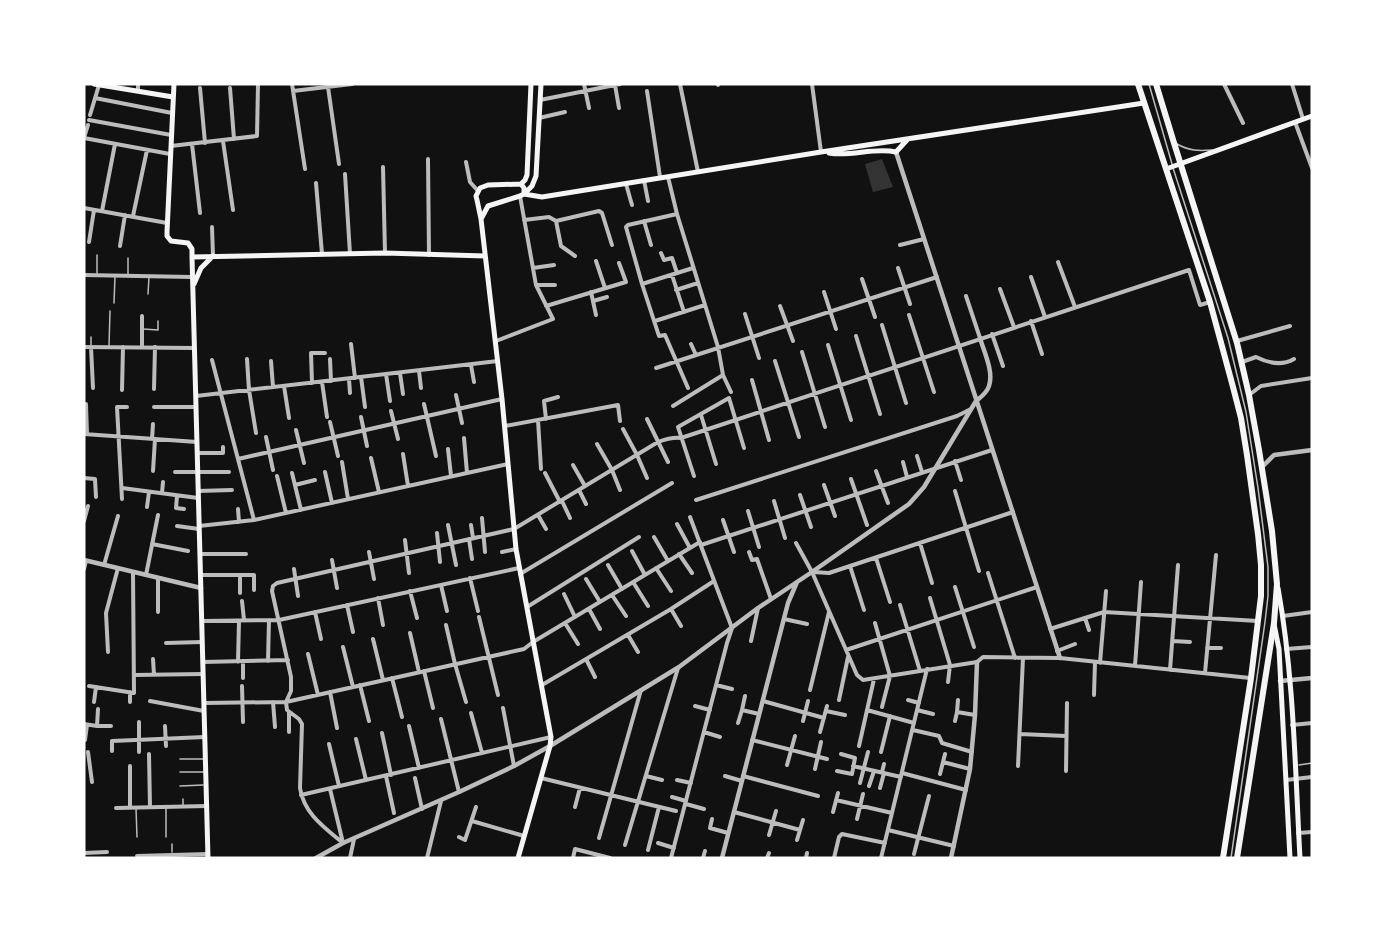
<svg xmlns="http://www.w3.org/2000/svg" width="1396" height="942" viewBox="0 0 1396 942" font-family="Ubuntu,sans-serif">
	<rect width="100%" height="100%" fill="#111"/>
	<path fill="#333" d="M882,159L893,187L873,192L865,164Z"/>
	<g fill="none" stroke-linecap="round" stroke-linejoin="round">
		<path stroke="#bcbcbc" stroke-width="1.5" d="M1149,84L1172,164
			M1177,144C1189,151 1199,151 1212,150
			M1173,168L1228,338L1246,412L1258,488L1268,567V596L1265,622L1231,858
			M97,275V255
			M128,275V258
			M148,294L149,277
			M114,303L115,276
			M143,329L158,330V321
			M91,337V345
			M109,346L110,311
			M180,759H203
			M1299,765L1312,763
			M180,772H204
			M180,786L203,785
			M183,806V799
			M136,808L137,837
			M166,837V808
			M172,844V852"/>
		<path stroke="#bcbcbc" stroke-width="4" d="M292,84L305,169
			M584,84L589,108
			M680,84L698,172
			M718,84V85
			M812,84L821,152
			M1224,84L1243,123
			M1292,84L1303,119
			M615,85L619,108
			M328,87L339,164
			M200,88L205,143
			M230,88L234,139
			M138,91V84
			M293,91L352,84
			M647,91L660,177
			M95,98L172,113
			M540,100L620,84
			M90,115L99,85
			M539,118L565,112
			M89,120L171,135
			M1295,122L1312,168
			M84,138L170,154
			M84,138L88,125
			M223,141L233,210
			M192,144L200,213
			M171,146L257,136L258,84
			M428,159L429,255
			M466,162L470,182L478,191
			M383,167L385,253
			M345,174L350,254
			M668,177L677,214L718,347L723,375L731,392
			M644,180L648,201
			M316,183L322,254
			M626,184L632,205
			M84,208L167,223
			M102,211L115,144
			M677,214L628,225L626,227L642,284L659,336L665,335L688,388
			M133,216L147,150
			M524,220L549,217L556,221L599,211L602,213L612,245
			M556,221L561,246L575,256
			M644,221L651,245
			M212,227L213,256
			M89,242L94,210
			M900,245L924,239
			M120,246L125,215
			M661,253L664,260L672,258L677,273
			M596,261L605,288
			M1058,262L1075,307
			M533,268L554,265
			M898,268L910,304
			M84,275L192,277
			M672,275L684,312
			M1031,277L1045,317
			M862,279L875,317
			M642,284L693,268
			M536,285H555
			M1000,289L1014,327
			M676,290L698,283
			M591,292L596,315
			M824,292L836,329
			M966,296L980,338
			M593,301L607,297
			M546,306L626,282L619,263
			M780,306L793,341
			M745,314L759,358
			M909,315L934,392
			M655,321L705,305
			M1031,321L1042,354
			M882,325L906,403
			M992,334L1003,366
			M856,336L880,414
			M496,341L553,319L536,285L520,196
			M1237,341L1290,326
			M351,344L355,378
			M691,344L696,355
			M828,345L851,420
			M84,347L194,348
			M91,347L93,388
			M142,347V316
			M802,352L825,427
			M247,359L249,390L256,433
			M330,359L331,381
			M212,360L254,520
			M271,361L273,387
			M775,361L799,437
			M1242,362L1256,357C1268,363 1282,366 1294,359
			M471,365L474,382
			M656,368L937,277
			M419,371L421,388
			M400,373L403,394
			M386,374L390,401
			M361,377L365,407
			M349,379L350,393
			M752,380L769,440
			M322,382L327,417
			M312,383L311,353H325
			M284,386L289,418
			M154,389L155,347
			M122,390L123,347
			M456,395L462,423
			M1249,395L1261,386L1312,378
			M196,396L498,361
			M86,404L87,434
			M424,404L436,456
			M673,406L723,375
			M154,407H196
			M391,411L398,439
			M701,415L716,464
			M361,417L367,446
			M546,419L544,401L558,397
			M647,419L668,462
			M538,420L541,469
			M330,422L338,456
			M505,426L618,405L620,421
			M623,429L637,455L647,478
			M296,430L304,463
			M84,434L197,442
			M266,437L273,470
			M464,438L467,473
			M152,439L153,424
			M597,444L612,470L620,490
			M448,449L451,476
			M197,453H223V447
			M403,454L408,486
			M917,456L922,472
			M371,458L379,492
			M238,459L502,399
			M955,461L961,480
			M342,462L348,499
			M903,462L907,477
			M573,465L585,486
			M153,471L155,439
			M876,471L888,503
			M175,472H229
			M325,472L332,503
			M292,473L301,510
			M545,473L560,502
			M277,476L286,513
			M694,476L678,427L729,398L744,448
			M84,478L95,479L96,497
			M851,479L867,525
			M295,485L315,480
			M824,485L835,516
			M122,488L198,498
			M579,490L586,504
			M198,491L232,490
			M955,491L979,571
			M162,493L163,482
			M800,495L811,527
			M177,496L176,508L184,509
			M122,499L117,407H127
			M696,500L957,416L971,409
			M562,501L570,518
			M774,501L785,538
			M147,507L149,492
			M238,509L239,522
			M748,511L759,547
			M538,515L546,529
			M482,518L485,552
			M723,520L734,552
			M84,521L88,506
			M677,524L690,548
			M448,525L456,565
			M471,525L473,538
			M177,526L199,529
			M199,526L254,520L508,464
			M437,533L440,562
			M654,537L668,561
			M469,539L472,559
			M405,540L409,573
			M796,543L812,572L857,675L863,680L977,662L983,657L1060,658L1250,678
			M920,543L932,583
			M152,544L188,551
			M701,545L992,450
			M632,551L645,575
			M369,552L374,579
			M502,552L516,549
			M749,552L752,560L757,559L771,599
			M200,554H246
			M679,554L692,573
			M876,558L890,602
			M332,560L337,588
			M104,565L118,516
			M608,565L622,589
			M850,566L864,610
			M656,568L671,591
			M84,569L86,561
			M294,569L298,596
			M813,572L829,573L1013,512
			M988,573L1015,658
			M520,574L672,483
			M146,575L158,515
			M201,575H254V590
			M240,575V593
			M158,578V612
			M470,578L478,611
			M586,579L600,602
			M633,582L648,606
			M441,585L447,611
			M955,587L974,647
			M410,591L417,618
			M564,594L575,617
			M612,595L626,616
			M378,598L383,625
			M930,598L950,665L948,682
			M242,601L244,620
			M347,605L353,632
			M900,605L920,671
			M527,607L639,537
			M589,609L600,629
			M671,609L681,626
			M315,612L321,639
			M1283,616L1312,612
			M479,617L498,695
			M1085,618L1089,630
			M784,619L807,624
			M202,621L279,620L519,568
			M565,623L578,644
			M875,623L890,676L882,707
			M446,625L455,664L466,702
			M1050,629L1104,612L1258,621
			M410,633L419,672
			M628,635L638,652
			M373,639L383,680
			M751,641L758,608
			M1173,641L1190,642
			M166,643L202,642
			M343,647L353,687
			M1207,648H1221
			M1286,649L1312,647
			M846,650L1037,587
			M1057,651L1075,644
			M108,652L106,613L118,568
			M308,654L318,695
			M153,659L154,675
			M586,659L595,677
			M268,661L269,620
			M203,662L288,660
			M238,662L239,621
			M1100,663L1106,591
			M1135,666L1141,582
			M1170,670L1178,565
			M424,671L433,708
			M1205,673L1216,555
			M134,675L203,674
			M243,678V661
			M392,678L402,717
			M360,685L369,721
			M542,685L671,609L714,581
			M716,685L732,689
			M89,686L134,693L133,572
			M242,686L243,722
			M810,690L829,612
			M330,692L337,728
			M1094,695L1095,662
			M839,700L848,657
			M908,700L919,703
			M150,701L204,711
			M763,701L824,718
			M94,702L96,687
			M130,702V692
			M273,702L275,727
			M286,702L291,691V677L272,591L273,586L277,583L514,529L658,442C666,439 673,437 681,438L1189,270L1200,305L1210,302
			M286,702L287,710L299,719L302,724L300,788C304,814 325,828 343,843
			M204,703L286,702L524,649L533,642L700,542
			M695,706L710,710
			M503,708L514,766
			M742,710L745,696
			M867,710L914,723
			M917,710L933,714
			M826,711L845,715
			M289,712V732
			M957,712L958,700
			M471,713L482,753
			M441,719L459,792
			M803,721L808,701
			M955,721L957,712L975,715
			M139,722V752
			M738,723L742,710L759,714
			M84,724L97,726H111
			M1292,725L1312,723
			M97,726L98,709
			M165,726L166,746
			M409,726L419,768
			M913,730L939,736L942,743L972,752
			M704,732L720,737
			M820,732L827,706
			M382,733L391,775
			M1020,734L1066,736
			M356,739L366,780
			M85,740L87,725
			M752,740L827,759
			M329,744L339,786
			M859,746L874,679
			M112,751V741L205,737
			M88,752L92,782
			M881,752L890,716
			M149,754L150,807
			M943,762L945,754
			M787,765L795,736
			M130,766V808
			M853,766L901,777
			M1018,766L1023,658
			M815,769L821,742
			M837,771L852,774L855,758L841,754
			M1066,771L1067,703
			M882,772L884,764
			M902,773L966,790
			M940,774L943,762L970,769
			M386,776L394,813
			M646,776L662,780
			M725,776L742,781
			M743,776L818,796
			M415,778L422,809
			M541,778L676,811
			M677,780L691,783
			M1286,780L1312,777
			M860,783L868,752
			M869,786L874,771
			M880,788L884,773
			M330,789L343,843
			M301,795L551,737
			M672,797L686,801
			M836,800L892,813
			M686,804L704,809
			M575,807L580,788
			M116,808L207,806
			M734,812L800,830
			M833,812L838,793
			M712,819L710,828L728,833
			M857,819L863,794
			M472,821L524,836
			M888,830L954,846
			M1298,833L1312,832
			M769,835L776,811
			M459,837L465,840L476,807
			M599,838L641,690
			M797,840L803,820
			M658,843L674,848
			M625,845L678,668
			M648,850L659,807
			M84,853L107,852
			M914,854L929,796
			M137,856L208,854
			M350,858L354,839
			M427,858L441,801
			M573,858L575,849L610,858
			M671,858L727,643L732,628L690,517
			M703,858L705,851
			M767,858L769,853
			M806,858L807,853
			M834,858L839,837L842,834L885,843
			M881,858L927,669"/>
		<path stroke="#bcbcbc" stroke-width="4.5" d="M896,152L1060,658
			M1262,467L1274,455L1312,450
			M84,560L201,588
			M1280,681L1312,678
			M316,858L343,843L459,792L514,766L550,746L679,667L758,608L812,572L909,504L924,487L976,401C981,397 987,393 989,386C994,372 984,352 980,338
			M722,858L788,603L797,582
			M951,858L970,769L975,715L977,662"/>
		<path stroke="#f5f5f5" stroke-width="5" d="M94,84L173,97
			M174,84L167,232V236L171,241L188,243L192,249V257L208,858
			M829,153C851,157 874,147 896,152L907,140
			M1166,169L1312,116
			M521,184L525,180L527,175L531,84
			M525,193L532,186L536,176L541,84
			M524,194L542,197L821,152L1144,103
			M481,219L488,206L520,196L524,194V188L521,184L488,185L480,188L476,196L477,200L481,219L502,399L516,549L551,737L550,746L518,858
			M192,257L385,253L485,256
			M194,284L201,268L213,256
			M1278,588C1294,677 1295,768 1300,858
			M1274,624L1279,649L1290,858"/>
		<path stroke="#f5f5f5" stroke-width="6" d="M1138,84L1210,302L1233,387L1241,418L1247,455L1258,534L1261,565V596L1251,678L1223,858
			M1156,84L1174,143L1237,343L1249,395L1259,450L1272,531L1277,584L1274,623L1237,858"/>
	</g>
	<rect width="1396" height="942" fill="none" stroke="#ffffff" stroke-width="171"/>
</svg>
